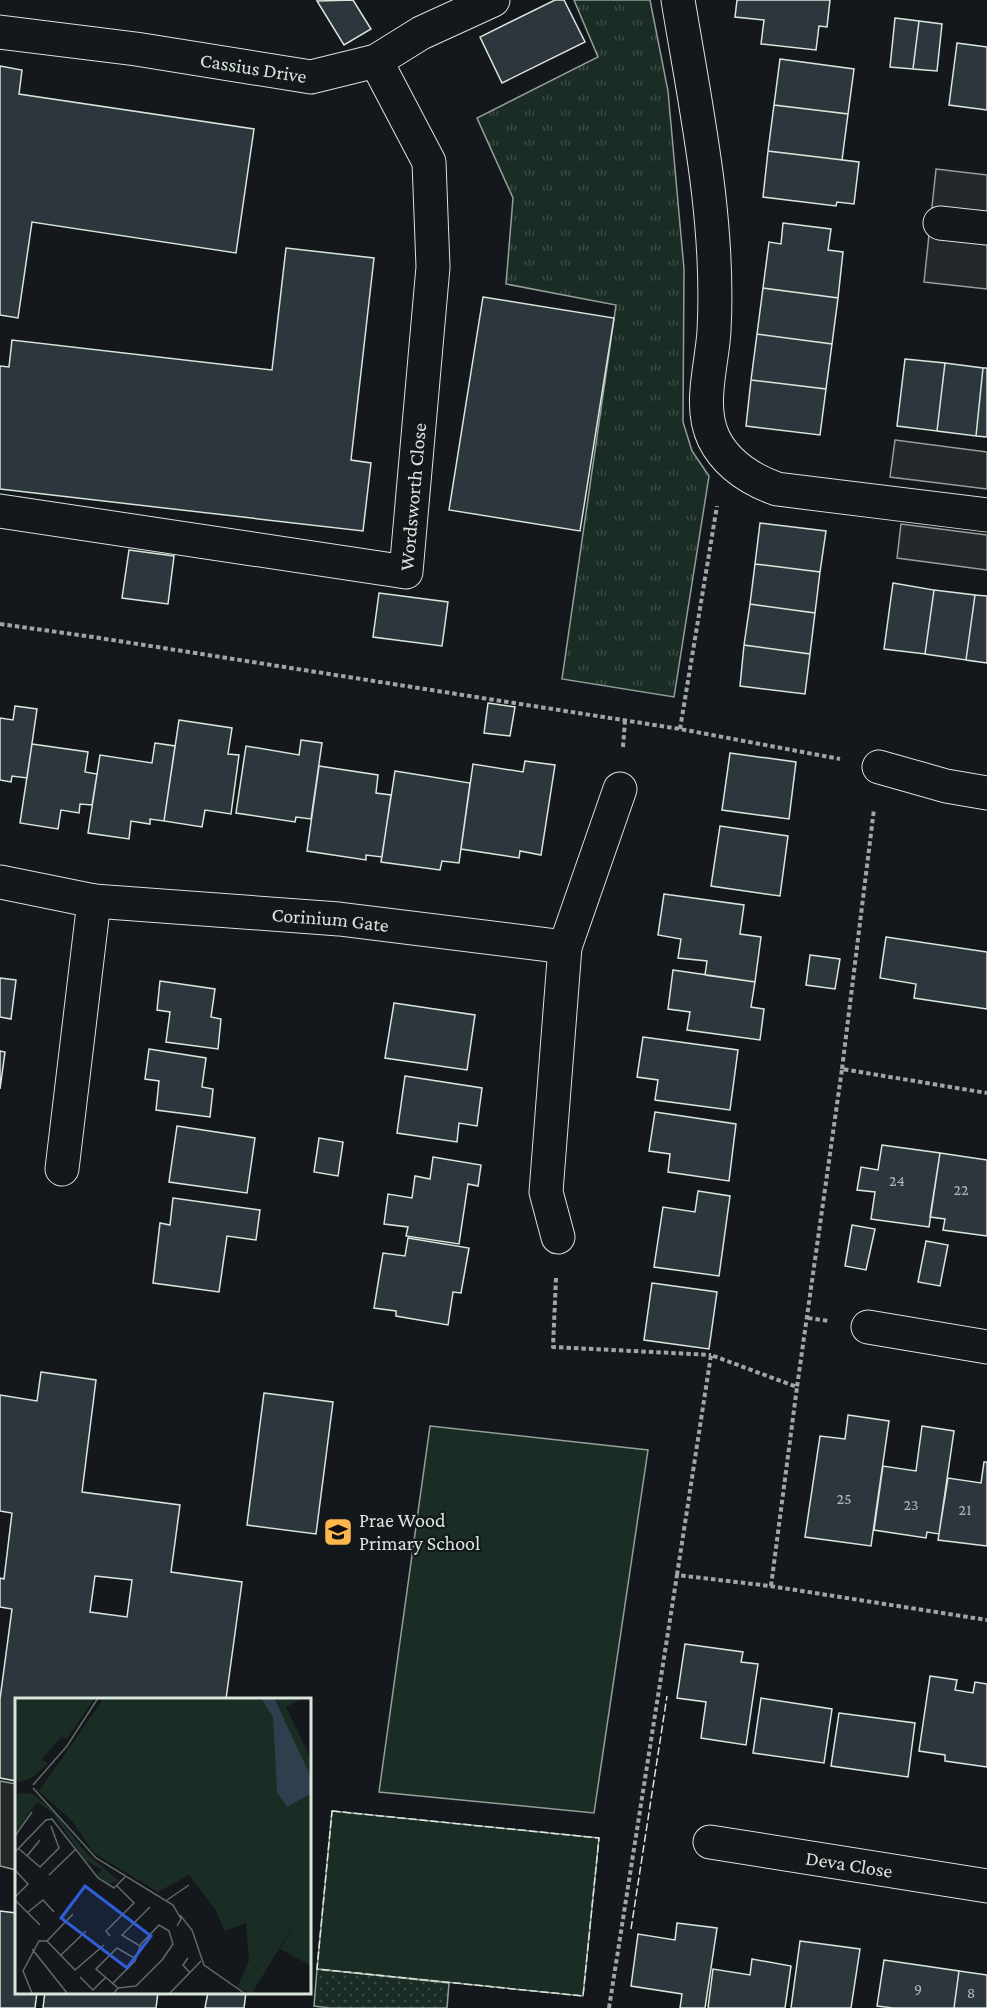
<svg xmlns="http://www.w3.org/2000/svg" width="987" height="2008" viewBox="0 0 987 2008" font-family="'Crimson Pro',serif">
	<defs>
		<pattern id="grass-tufts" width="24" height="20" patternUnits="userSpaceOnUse" patternTransform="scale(1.5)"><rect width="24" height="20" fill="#1a2d24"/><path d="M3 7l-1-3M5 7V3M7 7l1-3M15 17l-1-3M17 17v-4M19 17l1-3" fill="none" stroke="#3b4b43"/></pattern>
		<pattern id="park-dots" width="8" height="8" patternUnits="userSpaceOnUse" patternTransform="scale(1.5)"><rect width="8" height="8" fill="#1a2d24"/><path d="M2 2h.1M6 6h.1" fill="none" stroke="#3b4b43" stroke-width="1.8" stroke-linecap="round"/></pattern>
	</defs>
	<rect width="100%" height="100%" fill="#14181c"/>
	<path fill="url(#grass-tufts)" stroke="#939e99" stroke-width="1.5" d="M574,0H650L668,91L684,269L683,422L692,451L709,476L674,697L562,679L616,305L506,284L513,198L477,118L598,57Z"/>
	<path fill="url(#park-dots)" stroke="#939e99" stroke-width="1.5" d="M317,1969L449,1983L447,2008H329L314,2006Z"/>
	<path fill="#1a2d24" stroke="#939e99" stroke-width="1.5" d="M430,1426L648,1450L594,1813L379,1792Z
		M332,1811L599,1838L583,1996L317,1969Z"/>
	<path fill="#24282b" stroke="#939e99" stroke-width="1.5" d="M936,169L987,175V289L924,282Z
		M895,440L987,452V489L890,477Z
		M901,524L987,535V570L897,558Z
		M0,1781L16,1784V1870L0,1866Z"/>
	<path fill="#2c363c" stroke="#d8e6dc" stroke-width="1.5" fill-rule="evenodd" d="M353,0L371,29L344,45L317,1Z
		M555,0H564L585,42L502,83L480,37Z
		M737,0H830L827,27L819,26L816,50L761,44L764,20L735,17Z
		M895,18L919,21L913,69L890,67Z
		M919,21L942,24L937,71L913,69Z
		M957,43L987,47V110L949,105Z
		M780,59L854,69L848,114L774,105Z
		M0,66L22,70L19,94L254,129L236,253L32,222L18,318L0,315Z
		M774,105L848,114L842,160L768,151Z
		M768,151L859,162L854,204L837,202L836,206L763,197Z
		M783,223L831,229L828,250L843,252L838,298L763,288L769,242L781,244Z
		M286,248L374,258L351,460L371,463L363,531L0,489V366L9,367L12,340L272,370Z
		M763,288L838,298L832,344L757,334Z
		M483,297L614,318L580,531L449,510Z
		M757,334L832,344L826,389L751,380Z
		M905,359L945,363L937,431L897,426Z
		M945,363L983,368L976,436L937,431Z
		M983,368H987V437L976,436Z
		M751,380L826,389L820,435L746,426Z
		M760,523L826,531L820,572L755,564Z
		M129,550L174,556L168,604L122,598Z
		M755,564L820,572L815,613L750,604Z
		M893,583L934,590L925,654L884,649Z
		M934,590L975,595L966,660L925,654Z
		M379,593L448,602L442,646L373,637Z
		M975,595L987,596V663L966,660Z
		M750,604L815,613L810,654L744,645Z
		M744,645L810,654L805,694L740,686Z
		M488,703L515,707L510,736L484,733Z
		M15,706L37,709L27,778L12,776L11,782L0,780V718L13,720Z
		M179,720L232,728L228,754L239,755L231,814L205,810L202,827L164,821Z
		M301,740L322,743L311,819L296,817L295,822L236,813L246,746L299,755Z
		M155,743L175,746L164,821L150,819V824L131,821L129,839L88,833L100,755L152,763Z
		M32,744L88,752L85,772L97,774L92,805L80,804L79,813L61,810L58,829L20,823Z
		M730,753L796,762L789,819L722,810Z
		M525,761L555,765L541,855L520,851L519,858L461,849L473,764L523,772Z
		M319,766L378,775L376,793L391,795L382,857L366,855V860L307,851Z
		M395,771L470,783L459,863L442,861L440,870L381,862Z
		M720,826L788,836L780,896L711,886Z
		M664,894L744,905L740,934L761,937L755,982L705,975L707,961L678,958L681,939L658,935Z
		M886,937L987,952V1009L914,998L916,984L880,978Z
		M810,955L840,959L835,989L806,985Z
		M673,970L755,982L751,1007L764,1009L760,1040L687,1030L690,1012L668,1009Z
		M0,978L16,980L11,1019L0,1017Z
		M160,981L215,989L211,1017L221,1019L218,1049L166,1042L170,1012L157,1010Z
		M394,1003L475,1015L467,1070L385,1058Z
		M643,1037L738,1050L730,1110L655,1100L658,1080L637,1077Z
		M149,1049L206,1058L202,1087L213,1089L210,1117L156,1110L159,1081L145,1079Z
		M0,1051L5,1052L0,1089Z
		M405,1076L482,1088L477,1126L459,1123L457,1142L397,1133Z
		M655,1112L736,1124L729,1181L668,1172L670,1154L649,1151Z
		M177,1126L255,1138L247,1193L169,1182Z
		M319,1138L343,1142L338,1176L314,1172Z
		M882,1145L940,1153L929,1227L871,1219L875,1192L857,1190L861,1167L878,1170Z
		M940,1153L987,1160V1236L943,1230L945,1219L930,1217Z
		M433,1157L481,1165L478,1186L468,1184L459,1244L406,1236L408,1227L384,1224L388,1194L412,1198L415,1176L430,1179Z
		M698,1191L730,1196L719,1276L654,1267L663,1207L695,1212Z
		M173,1198L260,1210L256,1240L227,1236L219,1292L153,1283L160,1223L170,1225Z
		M852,1225L875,1229L866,1270L845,1266Z
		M408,1238L469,1248L461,1293L453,1292L448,1325L396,1316V1311L374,1308L383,1253L405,1256Z
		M926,1241L948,1245L940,1286L918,1282Z
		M652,1283L717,1292L709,1349L644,1340Z
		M41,1372L96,1380L82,1492L180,1505L171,1572L242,1582L226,1699H16V1781L0,1778V1699L12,1609L0,1607V1578L4,1579L12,1513L0,1511V1395L37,1401ZM95,1576L132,1580L127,1617L90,1612Z
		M264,1393L333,1402L316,1534L247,1525Z
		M848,1415L889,1421L871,1546L805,1537L820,1436L845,1439Z
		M922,1426L954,1431L939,1534L927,1532L926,1538L874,1530L883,1466L916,1471Z
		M984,1462H987V1546L938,1540L948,1478L981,1483Z
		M685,1644L743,1652L741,1662L758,1664L746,1745L701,1738L706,1702L677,1698Z
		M930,1676L957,1680L955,1690L973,1693L975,1682L987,1684V1767L945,1761V1755L919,1751Z
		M761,1698L832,1709L824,1763L753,1753Z
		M839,1713L915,1723L908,1777L831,1766Z
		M0,1911L16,1913V1992H37L35,2008H0Z
		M677,1923L717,1928L705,2008H680L682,1994L631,1986L638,1934L675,1940Z
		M800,1941L860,1949L851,2008H791Z
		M752,1959L791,1966L785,2008H708L713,1969L750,1975Z
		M884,1960L959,1971L954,2008H893L877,2006Z
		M959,1971L987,1975V2008H954Z
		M45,1992H158L156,2008H43Z
		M208,1992H246L244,2008H205Z"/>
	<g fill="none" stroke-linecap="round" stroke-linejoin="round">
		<g stroke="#d8e6dc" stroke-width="35">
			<g id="minor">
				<path d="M678,0C696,109 720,220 714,331C712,366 698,406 714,439C727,465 752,480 777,489L987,515"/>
				<path id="s1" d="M0,32L136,49L311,77L376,61L421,33L493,0"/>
				<path d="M940,223L987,228"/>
				<path id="s2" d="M0,511L406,572L433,267L429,162L376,61"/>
				<path d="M879,767L946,786L987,793"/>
				<path id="s3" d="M0,882L94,901L339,919L565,947L620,789"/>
				<path d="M62,1169L94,901"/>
				<path d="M558,1237L546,1192L565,947"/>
				<path d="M868,1327L987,1347"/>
				<path id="s4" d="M710,1842L987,1886"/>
			</g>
		</g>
		<path stroke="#9da8a2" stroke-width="4" stroke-dasharray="4.5 3" stroke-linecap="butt" d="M0,624L93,637L680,729L840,759
			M680,729L717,506
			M623,747L625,721
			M842,1069L874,809
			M556,1278L553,1347L711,1355
			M808,1318L829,1321
			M677,1575L711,1355L797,1387L842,1069L987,1093
			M771,1586L797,1387
			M609,2008L677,1575L770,1586L987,1620"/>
		<use href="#minor" stroke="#14181c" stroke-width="33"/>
		<path stroke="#d8e6dc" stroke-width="1.5" stroke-dasharray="8 3" stroke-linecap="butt" d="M332,1811L599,1838L583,1996L317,1969Z
			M631,1929L667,1696"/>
	</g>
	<defs>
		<g id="school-square" transform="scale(1.5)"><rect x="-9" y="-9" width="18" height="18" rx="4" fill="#ffb74d" stroke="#14181c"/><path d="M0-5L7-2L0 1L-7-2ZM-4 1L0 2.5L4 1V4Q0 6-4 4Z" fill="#111"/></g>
	</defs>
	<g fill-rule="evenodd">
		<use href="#school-square" x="338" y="1532"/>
	</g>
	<g text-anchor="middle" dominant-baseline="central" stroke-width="4.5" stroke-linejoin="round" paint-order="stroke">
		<g font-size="16" fill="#adbab4">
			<text x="897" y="1180">24</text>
			<text x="961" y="1189">22</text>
			<text x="844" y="1498">25</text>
			<text x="911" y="1504">23</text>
			<text x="965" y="1509">21</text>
			<text x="918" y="1988">9</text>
			<text x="971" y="1992">8</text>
		</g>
		<g font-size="20" fill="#d8e6dc" stroke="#14181c">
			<text stroke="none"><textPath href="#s1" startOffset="256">Cassius Drive</textPath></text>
			<text stroke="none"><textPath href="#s2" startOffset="486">Wordsworth Close</textPath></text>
			<text stroke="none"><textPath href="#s3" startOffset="333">Corinium Gate</textPath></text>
			<text stroke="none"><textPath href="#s4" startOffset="141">Deva Close</textPath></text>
		</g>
		<g font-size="20" fill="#d8e6dc" stroke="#14181c" text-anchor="start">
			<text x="359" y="1520">Prae Wood<tspan x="359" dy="23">Primary School</tspan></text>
		</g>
	</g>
	<g transform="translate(15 1698)">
		<rect width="296" height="296" fill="#14181c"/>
		<path d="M0,0H80L51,42L47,38L27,61L33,66L16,80L4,84L0,79Z" fill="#1a2d24"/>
		<path d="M89,0H288L271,9L295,59V267L265,251L287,213L237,295L222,290L234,263L231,225L210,233L200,211L174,177L143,194L79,155L57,123L24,93ZM5,95L18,96L39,114L71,155L104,183L94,186L81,177L87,172L70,162L37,114L22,104L0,136V99Z" fill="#1a2d24"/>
		<path d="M130,1L146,22L134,32L117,11ZM166,10L179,29L168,37L155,19ZM117,18L134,41L119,52L102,30ZM150,27L166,49L150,60L134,38ZM171,53L186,73L170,85L155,65ZM227,55L241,79L226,88L212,64ZM176 103a20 20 0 1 1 40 0a20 20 0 1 1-40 0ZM143 121a15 15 0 1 1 30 0a15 15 0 1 1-30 0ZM251,150L262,152L286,182L276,193L268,196L260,193L244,171L243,157ZM254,152L262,154L279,177L280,185L274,192L262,191L246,169L245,158ZM261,158L276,180L263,190L247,169ZM285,221L295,227V248L276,236ZM277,242L295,252L290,263L272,253Z" fill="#1a2d24" fill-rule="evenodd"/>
		<path d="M246,0H259L295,77V96L272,109L262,94L258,19Z" fill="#2f3f4d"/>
		<path fill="none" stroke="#626a69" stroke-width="1.5" d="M18,87L52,48L83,0M18,90L81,160L158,207L166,221L162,228M0,138L17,114M3,150L25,169L44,150L36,128M0,154L31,122L37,121L83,180L99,190L110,179M12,158L25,142M0,172L13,186L0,199M34,177L61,151M0,202L25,227M152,202L174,187M12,215L28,202L39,214M165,217L177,232L189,267L229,295M95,238L91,233L119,205L101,187M32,243L58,216M125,248L107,237L135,209M17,251L52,295M45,258L71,233M173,260L168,267L175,275M65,279L78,292L90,280M97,286L120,263L126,246L144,227L154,233M103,290L81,271L102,250L121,261M17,295L8,273L24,243H32L60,272L89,247M99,295L103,290L121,288L147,262L158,246L154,233M155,295L186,263"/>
		<path fill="#305dd8" fill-opacity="0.15" stroke="#305dd8" stroke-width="3" d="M70,188L136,238L112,270L46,220Z"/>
		<rect width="296" height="296" fill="none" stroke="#d8e6dc" stroke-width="3"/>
	</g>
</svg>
